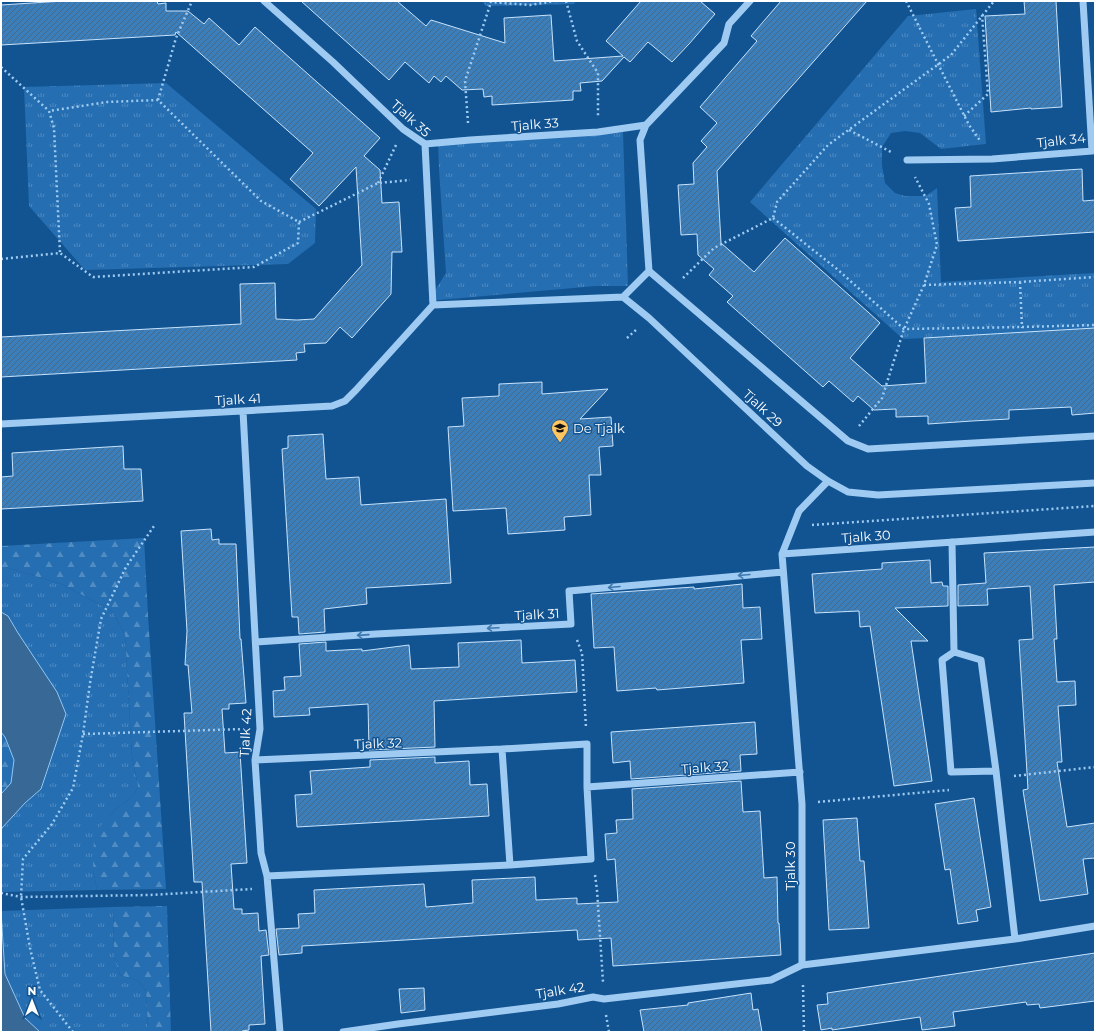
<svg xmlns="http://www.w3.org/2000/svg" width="1096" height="1033" viewBox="0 0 1096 1033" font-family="Montserrat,sans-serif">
	<defs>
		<pattern id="grass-tufts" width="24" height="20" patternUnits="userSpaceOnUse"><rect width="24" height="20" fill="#246eb1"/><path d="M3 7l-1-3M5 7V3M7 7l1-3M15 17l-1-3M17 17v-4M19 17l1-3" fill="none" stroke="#508bc1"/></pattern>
		<pattern id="forest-firs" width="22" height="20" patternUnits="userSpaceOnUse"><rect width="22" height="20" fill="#246eb1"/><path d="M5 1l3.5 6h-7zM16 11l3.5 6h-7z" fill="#508bc1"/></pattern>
		<pattern id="building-hatch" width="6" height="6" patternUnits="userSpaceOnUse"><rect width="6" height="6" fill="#3b7eba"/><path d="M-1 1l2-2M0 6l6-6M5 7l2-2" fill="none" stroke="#436888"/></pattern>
	</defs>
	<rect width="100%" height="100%" fill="#125492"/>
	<path fill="url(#grass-tufts)" d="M482,1H576L574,4L486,6Z
		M976,9L986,144L941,149L920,133L905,131L891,133L882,147V165L885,183L895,193L905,196H926L937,188L941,282L1095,273V331L903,339L750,202L908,16Z
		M166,83L316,209L315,243L288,264L85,270L29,206L24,87Z
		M623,132L628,286H596L428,301L446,273L439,169L438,141Z
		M1,567H6L64,585L113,612L125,635L132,757L138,786L133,796L109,815L93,870L97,890L1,892V831L2,828L25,803L41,789L18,633L8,616L1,612Z
		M113,907L114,958L120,975L139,981L146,991L148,1032H40L25,1018L5,974L1,911Z"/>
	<path fill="url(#forest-firs)" d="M144,538L148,615L166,889L97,890L93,870L94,835L109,815L133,796L138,786L132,757L125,635L113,612L108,609L64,585L6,567H1V546Z
		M1,672L21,694L12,796L1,793Z
		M167,906L171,1032H148L146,991L139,981L120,975L114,958L113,907Z"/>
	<path fill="#386895" stroke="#91c7f5" d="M1,612L8,616L18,633L57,692L66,714L41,789L25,803L2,828L1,831V794L11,783L14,760L5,737L1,732Z
		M1,911L5,974L25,1018L40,1032H1Z"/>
	<path fill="url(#building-hatch)" stroke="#c7e3fd" d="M63,1H157L158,4L166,3V11H188L204,24L209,18L239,45L255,27L380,138L364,156L380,170L382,203L399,202L402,252H392L391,294L352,338L340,327L326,343L304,344L305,352L296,353L297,360L1,377V337L241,324L240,284L275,283L276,319L297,320L314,319L362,265L356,167L319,206L290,179L313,153L176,32L175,35L1,45V5Z
		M301,1H397L426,26L431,20L505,43L504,18L551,15L554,61L623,56L606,41L641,1H700L715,14L689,44L672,62L648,42L630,62L624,57L602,81L580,83L581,91H573V100L492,105V96L484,97L483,89L462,90L446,76L441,82L434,76L429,83L405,62L389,80Z
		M781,1H867L717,171L721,243L754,272L785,238L868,312L880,323L850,358L882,386L926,383L924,338L1095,328V413L1072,415L1071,407L1009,410V419L972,421L928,424V416L896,417V409L874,410L858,396L853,402L829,381L823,387L727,302L733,296L709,275L714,269L698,255L697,234L681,235L678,185L694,184L693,163L707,147L701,141L717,123L700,107L757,41L751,36Z
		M1024,1H1056L1062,107L1031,109V108L991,112L985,16L1025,14Z
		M1082,169L1083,201L1095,200V232L958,241L955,208L971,207L970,176Z
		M542,382V394L608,389L580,419L611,417L613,446L599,447L601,475H589L591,515L564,517L565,530L508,534L506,508L453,511L448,427L464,426L462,398L499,396V384Z
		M323,434L326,479L359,477L361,505L446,499L451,583L366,588L367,604L324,609L325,632L299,634L298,617H292L282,449L288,448V436Z
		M123,446L124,469H141L143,501L1,509V477L13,476L12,453Z
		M211,529L212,540L219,539V544H236L240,639H241L246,703L229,704V709H222L225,753L240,752L246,848L247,863L231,864L234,909H242V914L258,913L259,931L266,930L269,955L261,956L265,1024L249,1025V1030L242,1031V1032H211L202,882H194L184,713H192L188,665H185L187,631L181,531Z
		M1095,547V582L1054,585L1057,639H1054L1057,682L1075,681L1076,705L1058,706L1062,762H1057L1067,827L1095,823V858L1083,859L1088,894L1040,901L1023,790L1028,789L1019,640L1033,639L1030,586L987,589L988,605L958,606V585L986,583L984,553Z
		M930,560L931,583L942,582L943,586H948V606L895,608L928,641H911L932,781L894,786L870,626L860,627L859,611L815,613L812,574L882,569V563Z
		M742,584L743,608L760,607L762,639L741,640L744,683L657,690L656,688L617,691L614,647L594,648L591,594L694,587V589Z
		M521,640L522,663L575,660L577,692L434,701L435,747L369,750L368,704L309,708L310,715L274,717L273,691L285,690L284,677L301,676L299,644L326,642V651L362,649V651L409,645L411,669L459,667L458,643Z
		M755,722L757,754L740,755L741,771L631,779L630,761L613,763L611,732Z
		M435,757V763L469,761L470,785L487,784L489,816L297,827L295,795L312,794L310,771L370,767V760Z
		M741,781L743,812L760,811L764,878L777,877L778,923H779L781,955L613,966L611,938L578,940L577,930L302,946V953L279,955L276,929L299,928L298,914L315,913L314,890L424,884L426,907L473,903L472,880L535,877L536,900L577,898V904L618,902L615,859L607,860L605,834L617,833L616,820L633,819L632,789Z
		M974,798L991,907L976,910L978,921L958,924L950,869L945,870L935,804Z
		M857,818L860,861H864L869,928L829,930L823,820Z
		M1095,953V1001L1040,1008L1039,1004L1027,1005L1026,1002L953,1012L955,1026L922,1030L920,1017L832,1030V1028L821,1030L817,1005L828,1004L827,993Z
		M424,988L425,1010L401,1013L399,989Z
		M751,993L753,1010L758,1009L762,1032H644L640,1010L688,1005V1003Z"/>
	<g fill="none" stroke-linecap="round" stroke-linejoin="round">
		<path stroke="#9fcbf2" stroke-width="2.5" stroke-dasharray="2 3" stroke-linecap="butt" d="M490,1L491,2L530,5L555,1
			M566,1L577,41L598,73V116
			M906,1L969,125L981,142
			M1,67L49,111
			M158,100L176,38L192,1
			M964,116L988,94L982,15
			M468,123L465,81L491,2
			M849,130L893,153
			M378,183L396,145
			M773,218L837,269L904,329L1022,327
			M299,222L378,183L410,180
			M1,259L60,253L93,277L254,267L298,243L299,222L261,201L158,100L107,102L49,111L54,128L60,253
			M683,278L714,248L773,218L777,202L828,145L951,55L994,1
			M1020,282L1022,327L1095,325
			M924,285L1020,282L1095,277
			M627,338L637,329
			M859,426L882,398L904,329L924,285L937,245L929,204L915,177
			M812,525L1095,506
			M577,640L582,653L586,728
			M83,734L244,729
			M1014,776L1095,767
			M818,802L949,790
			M595,875L597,890L603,982
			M1,893L21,897L150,895L252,889
			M803,985L804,1032
			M606,1015L609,1032
			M73,1032L40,990L30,948L21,897L23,859L52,824L73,788L83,734L90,683L101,619L126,567L154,526"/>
		<path stroke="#9fcbf2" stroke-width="7" d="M264,1L333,62L403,129L425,144L433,305
			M425,144L470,140L598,132L646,125
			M907,160L992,159L1092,151L1083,1
			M649,271L848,441L868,449L1095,436
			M623,297L649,271L640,140L646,125L724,43L729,24L750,1
			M433,305L623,297L649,318L807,466L828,481L848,492L878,495L1095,483
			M243,411L260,729L255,760L261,853L267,876L280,1032
			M1,424L332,406L345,401L356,390L433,305
			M828,481L799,511L782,554L802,804V965L1015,939L1095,926
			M952,542L954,652L942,660L951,772L996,771
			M782,554L1095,532
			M256,642L376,634L571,624L569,591L783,572
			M954,652L981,660L996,771L1015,939
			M502,749L510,865
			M255,760L502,749L587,744V787L591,859L510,865L267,876
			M587,787L800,772
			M343,1032L398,1024L558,1004L593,997L604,999L771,980L802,965"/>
	</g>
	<defs><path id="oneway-shaft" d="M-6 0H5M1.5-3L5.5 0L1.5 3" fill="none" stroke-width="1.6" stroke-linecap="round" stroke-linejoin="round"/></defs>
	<g stroke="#3c78af">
		<use href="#oneway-shaft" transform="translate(744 575) rotate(175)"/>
		<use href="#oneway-shaft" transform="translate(614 587) rotate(175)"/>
		<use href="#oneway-shaft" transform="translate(493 628) rotate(177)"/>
		<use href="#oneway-shaft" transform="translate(363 635) rotate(176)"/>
	</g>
	<defs>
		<g id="school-pin" transform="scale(0.9)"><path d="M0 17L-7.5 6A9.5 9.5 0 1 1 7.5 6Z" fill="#ffc560" stroke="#125492"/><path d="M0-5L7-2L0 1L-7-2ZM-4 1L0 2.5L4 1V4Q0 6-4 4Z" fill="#111"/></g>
	</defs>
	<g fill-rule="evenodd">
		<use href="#school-pin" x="560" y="428"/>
	</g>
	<g text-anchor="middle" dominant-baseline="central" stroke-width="3" stroke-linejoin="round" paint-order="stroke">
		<g font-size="13" fill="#fff" stroke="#125492">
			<text transform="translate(411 118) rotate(42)">Tjalk 35</text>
			<text transform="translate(535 124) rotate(-4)">Tjalk 33</text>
			<text transform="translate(1061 140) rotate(-6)">Tjalk 34</text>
			<text transform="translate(238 399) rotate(-3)">Tjalk 41</text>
			<text transform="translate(763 408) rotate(43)">Tjalk 29</text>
			<text transform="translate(866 536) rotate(-4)">Tjalk 30</text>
			<text transform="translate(537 614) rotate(-3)">Tjalk 31</text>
			<text transform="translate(245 733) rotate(-87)">Tjalk 42</text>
			<text transform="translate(378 743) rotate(-2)">Tjalk 32</text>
			<text transform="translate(705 767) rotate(-4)">Tjalk 32</text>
			<text transform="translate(790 866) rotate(-90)">Tjalk 30</text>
			<text transform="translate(560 990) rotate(-9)">Tjalk 42</text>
		</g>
		<g font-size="13" fill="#fff" stroke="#125492" text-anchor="start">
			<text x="573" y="428">De Tjalk</text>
		</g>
	</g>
	<rect width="1096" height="1033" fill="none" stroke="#ffffff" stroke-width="4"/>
	<g transform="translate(32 1001)" stroke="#125492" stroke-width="3" paint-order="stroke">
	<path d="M0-3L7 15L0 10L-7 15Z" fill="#ffffff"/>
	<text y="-6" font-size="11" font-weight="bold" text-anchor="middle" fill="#ffffff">N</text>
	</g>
</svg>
